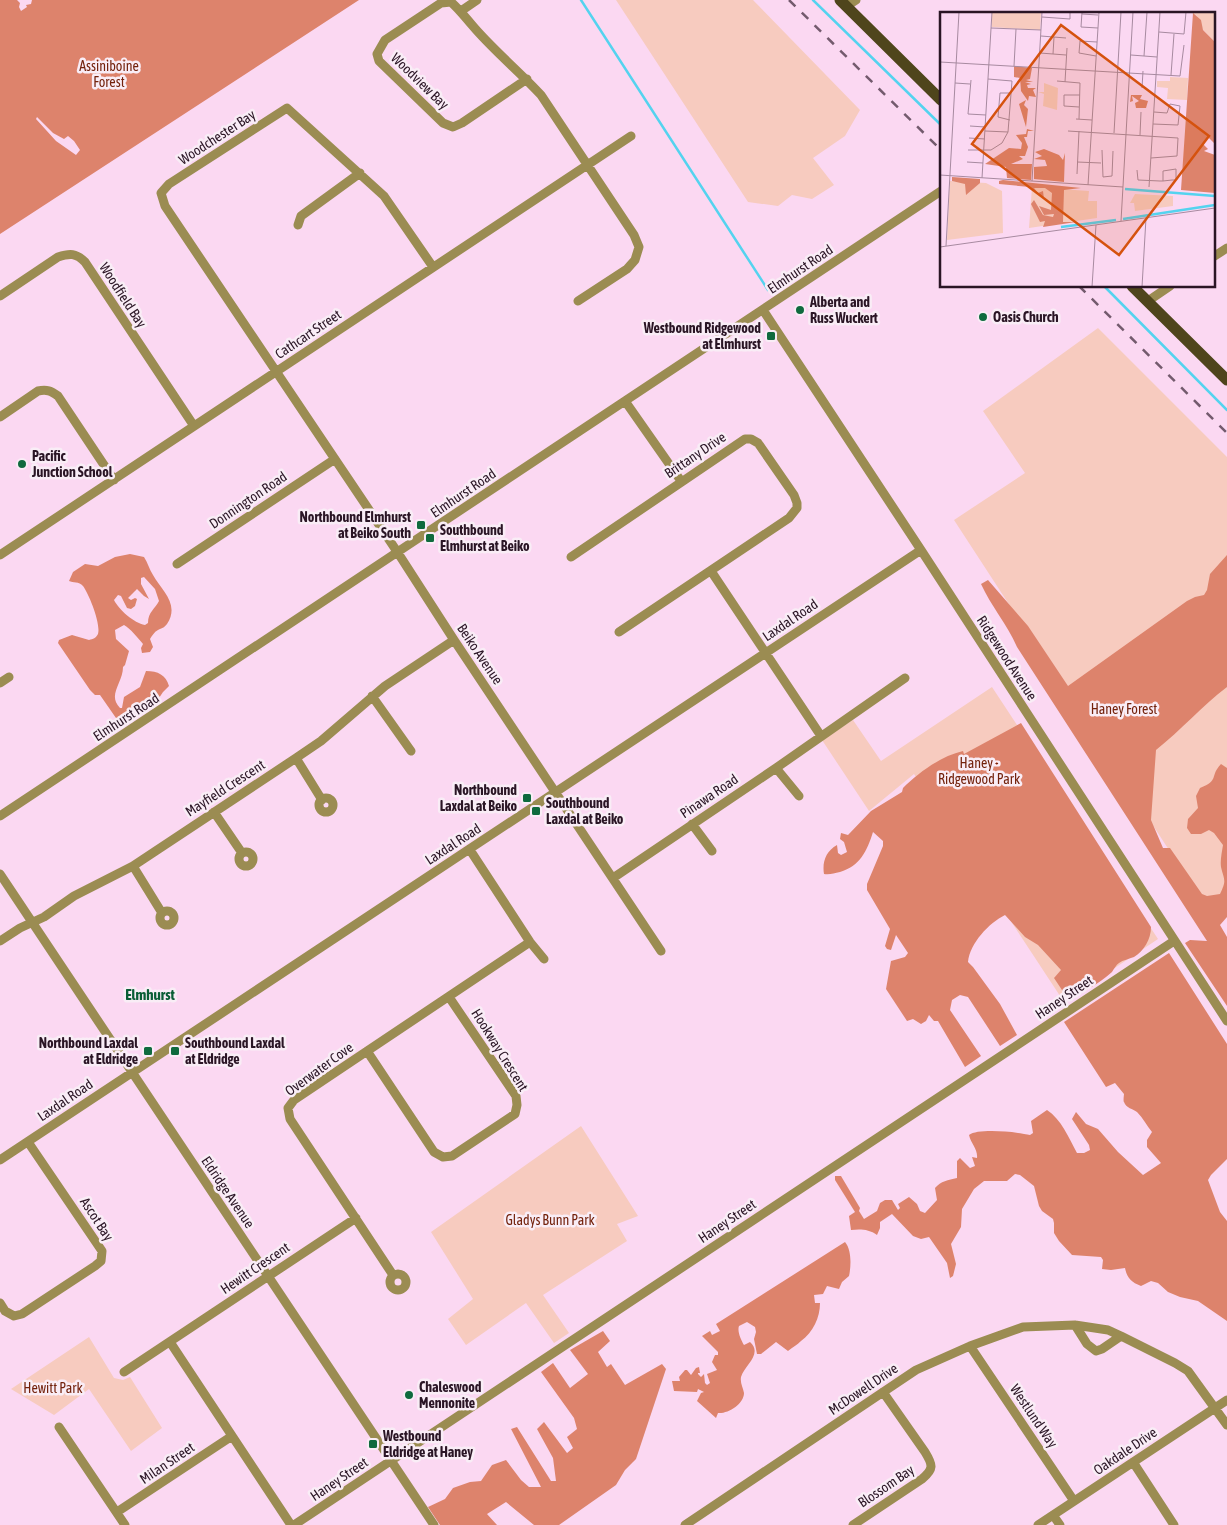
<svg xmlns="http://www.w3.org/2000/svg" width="1227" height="1525" viewBox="0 0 1227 1525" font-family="'Asap Condensed',sans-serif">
	<rect width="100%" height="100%" fill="#fbd8f2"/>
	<path fill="#f7cbbf" d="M616,0H753L860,110L845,136L813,158L834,185L812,199L792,195L778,206L748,202Z
		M1098,328L1227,457V907L1212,916L954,520L1025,473L983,411Z
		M992,687L1158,939L1064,1002L914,774L869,811L822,740L853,720L881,761Z
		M581,1126L638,1216L617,1224L627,1241L543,1295L569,1333L554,1343L526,1303L466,1345L448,1319L473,1299L431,1232Z
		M89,1337L114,1378L123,1380L130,1377L162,1428L131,1451L89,1389L54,1415L11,1389Z"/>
	<path fill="#dd836c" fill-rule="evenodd" d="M0,0H17L20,3L19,7L21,11L27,7L26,5L31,4L32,0H359L0,234ZM37,117L53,133L64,139L68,136L74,141L80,150L76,155L56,141L36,119Z
		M130,554L144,557C148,563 149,569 153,575C162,591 180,604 167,624C164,628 162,628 158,630C154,632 152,636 150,639L153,647L150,652L142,653L141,648L143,644C138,638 130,628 124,625L115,630L116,639L129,651L125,665L123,667C123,683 107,695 120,708H122L124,697L140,687L146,671C158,671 166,675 169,686L163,692L157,701L139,705C137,716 134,719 124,725L116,718L100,695H95L90,690L58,643L59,640L72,635L89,640C93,639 96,638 98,634C101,624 89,594 83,586C79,581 73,583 69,581L73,572L85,564L98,566L115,557ZM144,577L155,589L159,601C155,609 148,612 148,623L145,625C134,623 119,610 114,600L118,595L121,596L127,608L131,609L135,606L137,599L135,598L131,600L128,598L137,589L144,596L149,599L141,584V578Z
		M1227,555V687C1202,706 1181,730 1156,750L1151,820L1163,848H1170L1202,894L1207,896L1220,894C1227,880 1224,880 1221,867C1220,860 1222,852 1223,845L1214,833L1209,830L1201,834H1191L1187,828L1188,819L1198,808L1196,796L1200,788C1220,780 1209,777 1221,764L1227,768V917L1220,925L1227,937V1006L1185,943L1190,940L1207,941L1017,647C1007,624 991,606 981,584L988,580L1028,626L1068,686L1187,601L1195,597L1204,595L1207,590L1210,574Z
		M1021,723L1151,927C1151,939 1144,951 1134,957C1129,959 1123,960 1119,963C1116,965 1114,969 1112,972C1099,984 1083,992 1068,999L1054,978L1061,970L1038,945L1025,937L1005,915C989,923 970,943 968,962L973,967L1000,1004L1017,1035L1000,1046L968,997L960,995L952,1000L950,1010L981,1056L965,1067L938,1021H934L929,1015L926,1021L921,1024L913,1019L907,1021L886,989L891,961L905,957L908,953L896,935L891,950L887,949L885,946L890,929L867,890V884L883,846V841L873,832C867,851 860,866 840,872C834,873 830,875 824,874C822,862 826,851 837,845L838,853L841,855L847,852L844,842L840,839L841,833L848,835L871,811L902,792L903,788C918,773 941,756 963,751L964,754Z
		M1169,953L1227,1044V1159L1211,1175L1208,1180L1220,1212L1227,1221V1321L1198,1301L1180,1297L1168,1292L1158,1283L1151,1281L1141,1286C1131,1282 1127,1278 1125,1268L1111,1270L1102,1269L1103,1260L1101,1257L1072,1255L1059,1241L1054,1233V1223L1053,1219L1042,1211L1039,1206L1034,1186L1020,1175L1015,1174L1007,1181H984L974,1189L962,1209L961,1227L951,1244L956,1264L953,1276L950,1278L947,1263L929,1237L921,1239L913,1236L892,1214L880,1222V1228L877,1235C869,1229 860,1229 851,1230L849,1216L855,1212L835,1180V1176H841L860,1208L859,1211L864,1219L877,1211L880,1203L885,1200H892L898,1210L900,1208L898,1204L909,1197L917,1204L920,1211L925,1213L937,1200L935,1188C941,1181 948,1180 957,1178V1161L960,1158L970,1168L975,1166L972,1157L977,1158C978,1149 971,1144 969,1135C978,1128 1018,1132 1030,1135L1033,1133L1031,1121L1047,1110C1061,1119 1069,1138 1077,1153H1084L1090,1150L1089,1145L1072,1119L1076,1112L1086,1124L1098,1129L1118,1152L1143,1175L1161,1163L1147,1147V1140L1152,1132C1147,1126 1143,1118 1137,1112C1133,1109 1126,1108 1124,1102C1123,1101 1124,1095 1124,1094L1115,1083L1106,1087L1064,1022Z
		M845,1242C852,1250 851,1267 849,1276L842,1282L839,1289L827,1286L823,1294L814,1295L815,1303H820C820,1318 813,1332 801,1341C797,1345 793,1347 788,1351L776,1342L761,1354H757L754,1339L756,1332L755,1327L747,1322L739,1326C737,1331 741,1340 744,1345L750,1342C763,1354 745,1365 741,1377C740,1383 743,1387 744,1393C744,1404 728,1414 718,1413L716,1418L697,1401L701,1393L704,1392L698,1389L697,1392L674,1391L672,1381H680L679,1377L685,1370H687L691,1375L696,1368L699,1367L700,1373H698V1374L701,1377L704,1374L705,1383L707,1385L710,1383L707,1374L717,1370L712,1362L715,1355H718V1352L702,1336L710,1331L712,1335L720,1331L716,1324Z
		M603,1331L610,1341L598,1352L607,1367L611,1364L625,1385L662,1364L666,1369L636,1459L625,1470L616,1485L559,1525H534L506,1502L487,1514L497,1525H440L428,1507L445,1499L453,1488L470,1482L481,1481L492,1465L506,1460L521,1480L529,1487H541L511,1429L517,1427L551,1481H556L553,1458L537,1429L544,1422L567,1453L573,1448L567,1437L577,1429L574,1418L541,1372L553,1363L570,1388L588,1374L570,1350Z"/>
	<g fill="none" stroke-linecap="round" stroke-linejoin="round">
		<path stroke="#54d3ef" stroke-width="2.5" d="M581,0L768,290
			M813,0L941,125
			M1104,286L1227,410"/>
		<path stroke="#9b8c52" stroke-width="9" d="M847,6L856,0
			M461,11L477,0
			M527,79L462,123L453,127L443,123L379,61L377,54L385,40L441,3L451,2C459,9 465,17 472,25C493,50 519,71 541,95L634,235L639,247L635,260L627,269L578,301
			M298,225L301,216L360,173
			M1213,257L1227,248
			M433,267L384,196L287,108L169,184L161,193L165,206L398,553L454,640L661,951
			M0,296L58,257C70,253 76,253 85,262L194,426
			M1148,301L1170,286
			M763,310L921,550L1227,1021
			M625,401L681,481
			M0,417L38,391C47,389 51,391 58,396L114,480
			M0,555L631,136
			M571,557L745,439H751L758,443L794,495L797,503V508L789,518L619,632
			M177,564L335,459
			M711,571L821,736
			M0,683L9,677
			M372,696L411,751
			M296,758L322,800
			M776,768L799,796
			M319 805a7 7 0 1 1 14 0a7 7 0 1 1-14 0Z
			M214,812L242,853
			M0,816L941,191
			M692,824L712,851
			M470,850L530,942L544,959
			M239 859a7 7 0 1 1 14 0a7 7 0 1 1-14 0Z
			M133,866L162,913
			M0,874L434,1525
			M613,878L776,768L905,678
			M160 918a7 7 0 1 1 14 0a7 7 0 1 1-14 0Z
			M0,941L20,928L44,917L74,896L133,866L296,758L321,741L385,686L454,640
			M367,1051L434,1152L443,1157L452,1156L515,1114L517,1105L516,1096L449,997
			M0,1160L921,550
			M390 1282a8 8 0 1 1 16 0a8 8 0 1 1-16 0Z
			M393,1275L290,1119L288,1108L294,1100L530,942
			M0,1303L5,1311L14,1316L22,1314L95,1266L101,1261L102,1251L28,1142
			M1075,1325L1087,1344L1096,1351L1102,1349L1121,1336
			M170,1342L291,1525
			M970,1346L1074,1501
			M124,1372L356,1218
			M59,1427L125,1525
			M1133,1462L1174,1525
			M117,1512L232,1436
			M1053,1515L1060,1525
			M294,1525L1174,941
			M685,1525L916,1370L970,1346L1023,1327L1075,1325L1108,1330L1121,1336L1175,1363L1188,1371L1227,1425
			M853,1525L922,1479C934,1469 933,1465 925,1452L883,1392
			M1038,1525L1227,1400"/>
		<path stroke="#4f451c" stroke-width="11" d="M840,0L941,100
			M1132,286L1227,380"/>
		<path stroke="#735a6d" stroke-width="2.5" stroke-dasharray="9 9" stroke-linecap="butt" d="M789,0L941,150
			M1079,286L1227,433"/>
	</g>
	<g fill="#0f6a3e" stroke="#f9edf6" stroke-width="2">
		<circle cx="800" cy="310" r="5"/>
		<circle cx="983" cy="317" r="5"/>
		<rect x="766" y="331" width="10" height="10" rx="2.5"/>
		<circle cx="22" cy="464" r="5"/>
		<rect x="416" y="520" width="10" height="10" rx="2.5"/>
		<rect x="425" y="533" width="10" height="10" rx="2.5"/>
		<rect x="522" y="793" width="10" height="10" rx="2.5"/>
		<rect x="531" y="806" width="10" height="10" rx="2.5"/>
		<rect x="143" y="1046" width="10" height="10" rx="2.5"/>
		<rect x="170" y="1046" width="10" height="10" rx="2.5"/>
		<circle cx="409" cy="1395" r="5"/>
		<rect x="368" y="1439" width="10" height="10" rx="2.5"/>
	</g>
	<g text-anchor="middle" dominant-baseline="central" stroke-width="5" stroke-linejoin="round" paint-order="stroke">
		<g font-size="14" fill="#73220c" stroke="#f9edf6">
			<text x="109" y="66">Assiniboine<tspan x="109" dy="16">Forest</tspan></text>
			<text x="1124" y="709">Haney Forest</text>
			<text x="979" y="763">Haney -<tspan x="979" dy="16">Ridgewood Park</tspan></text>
			<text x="550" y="1220">Gladys Bunn Park</text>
			<text x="53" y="1388">Hewitt Park</text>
		</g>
		<g font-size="14" fill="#2a1525" stroke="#f9edf6">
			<text transform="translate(420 81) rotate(44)">Woodview Bay</text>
			<text transform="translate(217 137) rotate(-33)">Woodchester Bay</text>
			<text transform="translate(800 269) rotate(-34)">Elmhurst Road</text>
			<text transform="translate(123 295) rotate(57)">Woodfield Bay</text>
			<text transform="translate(308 334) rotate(-34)">Cathcart Street</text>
			<text transform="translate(695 455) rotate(-34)">Brittany Drive</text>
			<text transform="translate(463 493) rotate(-34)">Elmhurst Road</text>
			<text transform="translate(248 500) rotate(-34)">Donnington Road</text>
			<text transform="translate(790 620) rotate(-34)">Laxdal Road</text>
			<text transform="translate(480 654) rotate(56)">Beiko Avenue</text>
			<text transform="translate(1007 658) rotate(57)">Ridgewood Avenue</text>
			<text transform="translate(126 717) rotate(-33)">Elmhurst Road</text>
			<text transform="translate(225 788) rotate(-33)">Mayfield Crescent</text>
			<text transform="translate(709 796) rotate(-34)">Pinawa Road</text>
			<text transform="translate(453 844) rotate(-33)">Laxdal Road</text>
			<text transform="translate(1064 997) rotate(-34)">Haney Street</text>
			<text transform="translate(500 1050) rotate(58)">Hookway Crescent</text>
			<text transform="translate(319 1069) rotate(-36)">Overwater Cove</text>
			<text transform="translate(65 1100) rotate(-34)">Laxdal Road</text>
			<text transform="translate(228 1192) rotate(56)">Eldridge Avenue</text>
			<text transform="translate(97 1219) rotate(57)">Ascot Bay</text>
			<text transform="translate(727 1221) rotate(-34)">Haney Street</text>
			<text transform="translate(255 1268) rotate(-34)">Hewitt Crescent</text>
			<text transform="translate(863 1389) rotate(-34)">McDowell Drive</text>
			<text transform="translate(1034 1416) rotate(56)">Westlund Way</text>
			<text transform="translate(1125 1451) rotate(-34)">Oakdale Drive</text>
			<text transform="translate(167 1463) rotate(-34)">Milan Street</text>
			<text transform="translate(339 1479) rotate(-34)">Haney Street</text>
			<text transform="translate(886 1486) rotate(-34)">Blossom Bay</text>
		</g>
		<g font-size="14" font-weight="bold" fill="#2a1525" stroke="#f9edf6" text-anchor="start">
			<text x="810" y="302">Alberta and<tspan x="810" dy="16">Russ Wuckert</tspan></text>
			<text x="993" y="317">Oasis Church</text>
			<text x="761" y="328" text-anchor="end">Westbound Ridgewood<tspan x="761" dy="16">at Elmhurst</tspan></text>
			<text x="32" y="456">Pacific<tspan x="32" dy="16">Junction School</tspan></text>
			<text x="411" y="517" text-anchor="end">Northbound Elmhurst<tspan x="411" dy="16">at Beiko South</tspan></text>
			<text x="440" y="530">Southbound<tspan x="440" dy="16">Elmhurst at Beiko</tspan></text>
			<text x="517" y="790" text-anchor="end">Northbound<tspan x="517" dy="16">Laxdal at Beiko</tspan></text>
			<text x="546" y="803">Southbound<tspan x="546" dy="16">Laxdal at Beiko</tspan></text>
			<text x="138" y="1043" text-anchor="end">Northbound Laxdal<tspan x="138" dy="16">at Eldridge</tspan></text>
			<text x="185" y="1043">Southbound Laxdal<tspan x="185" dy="16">at Eldridge</tspan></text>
			<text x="419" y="1387">Chaleswood<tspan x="419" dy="16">Mennonite</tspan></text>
			<text x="383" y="1436">Westbound<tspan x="383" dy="16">Eldridge at Haney</tspan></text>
		</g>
		<g font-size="15" font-weight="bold" fill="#0a5e36" stroke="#f9edf6">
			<text x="150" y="994">Elmhurst</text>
		</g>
	</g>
	<g transform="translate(940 12)">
		<rect width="275" height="275" fill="#fbd8f2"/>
		<path d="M52,0H101L100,18L52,15ZM275,0L274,20L275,30L263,18L257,4L252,1ZM230,65L248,66L247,88L227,87L228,76L217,75V69H230ZM104,71L118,76L117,98L103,94L104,82L98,80H104ZM10,169L46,171L62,179L63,221L7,228ZM92,175L149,179L148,189H157V206L89,216ZM195,182L233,184V194L195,199L194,191H190Z" fill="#f7cbbf"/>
		<path d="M253,1L261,8L263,18L275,30V132L268,125L263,132L268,137L264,139L275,143V181L241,178ZM74,54L92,56L90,67L86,68L93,70H85L91,72L87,73L88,76H96L93,78L96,85L89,84L88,89L81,79L80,66L74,65ZM191,83H202L200,87L208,89L206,96H196L195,91L199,89L192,84L193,89L190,90ZM86,88L84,93L88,97L86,115L79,92ZM87,117L94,119H88L87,125H84L88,135L85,144H79L83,147L71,152H92L91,168L67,166L66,155L45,152L69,136L81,137L82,131L76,123L86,122ZM104,137L119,143L123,148L125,141L124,170L94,167V155L107,154L105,148L94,147L102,144L95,140ZM12,165L40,167V171L26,183L25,172L12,169ZM63,168L141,176L124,178L123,210H136L103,215L105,209L100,210L91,192L94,188L103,203L113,205L114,202L104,203L99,194L111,198L112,181L105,176H94L98,181L103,179L104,187L90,175L59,172V169Z" fill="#dd836c"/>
		<path fill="none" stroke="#54d3ef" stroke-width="2.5" d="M185,177L275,184M183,207L275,193M121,215L176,208"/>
		<path fill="none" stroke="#a78aa0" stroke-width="1" d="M142,0L141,15L158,16M142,2L158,3M102,5L130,7V0M51,16L101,18M219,20L244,22L246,0M101,24L126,26M100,41L126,43M113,42L114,25M191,43L217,45M156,44L139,41L140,29L157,30M204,44L207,0M0,50L240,64L244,33M74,54L76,17M231,63L234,22M31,68L28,102L46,103M117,69L140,71L139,107M125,70L127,36M15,71L30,72M202,76L203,59M139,95L124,94V83H140M136,107L152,108M70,108L58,105L60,81H71M213,112L238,113L240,94L230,92L227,101L214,100M30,114L45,115M45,119L68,120M128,119L238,126L237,144L211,146M174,121L181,0M200,123L201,100M29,126L45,127M28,138H51L62,131L68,120L72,69L48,67M162,138L163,165L172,164L173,139M27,150L43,151M137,150L161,151M197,158L198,168L220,169H223L232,168H236V157L223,159V169M137,162L139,119M0,163L183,175M42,166L52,0M92,169L102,0M148,173L159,0M209,175L220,0M181,209L193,0M6,234L19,0M0,235L275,196M152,275L156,213M202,275L206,206"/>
		<path fill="#d5520e" fill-opacity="0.15" stroke="#d5520e" stroke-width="2.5" d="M121,13L269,124L179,243L32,132Z"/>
		<rect width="275" height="275" fill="none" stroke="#2a1525" stroke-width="2.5"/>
	</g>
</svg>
